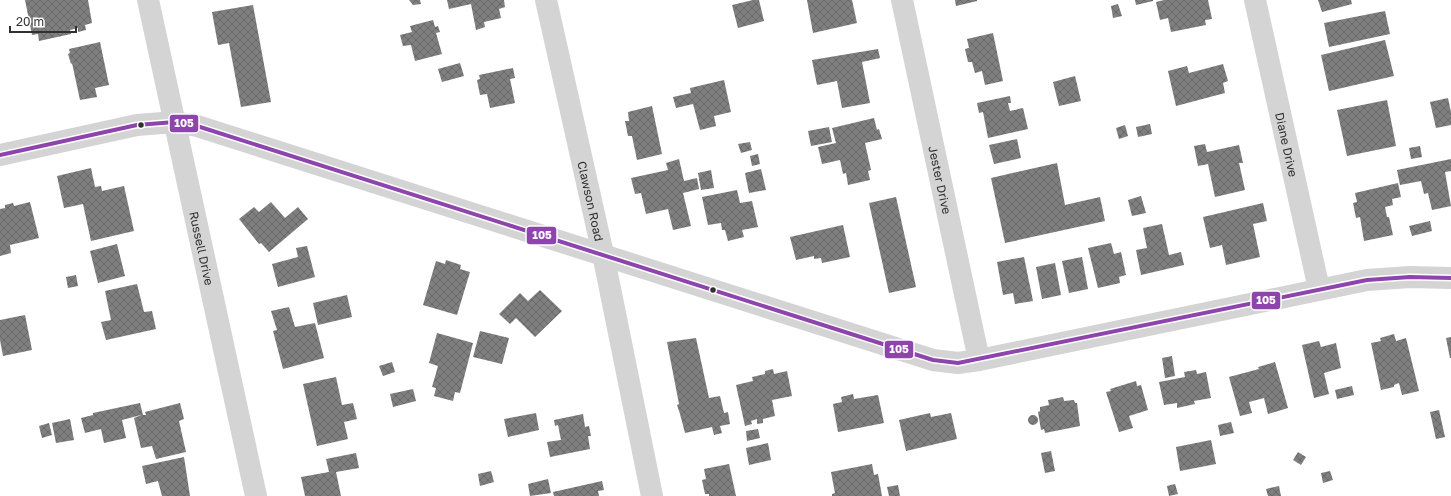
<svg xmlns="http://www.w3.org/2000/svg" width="1451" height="496" viewBox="0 0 1451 496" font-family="'Golos Text',sans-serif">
	<defs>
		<pattern id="building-cross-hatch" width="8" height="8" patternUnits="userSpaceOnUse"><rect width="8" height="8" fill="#7f7f7f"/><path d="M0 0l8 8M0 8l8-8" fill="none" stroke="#686868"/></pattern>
	</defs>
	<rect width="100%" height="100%" fill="#fff"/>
	<path fill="url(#building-cross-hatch)" d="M25,0H88L92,23L85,25L86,30L78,32V28L70,30L71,34L39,41L38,34L32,35Z
		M409,0H420L421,4L413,5Z
		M447,0H504L505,7L499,9L501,18L484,22L485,27L476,30L471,4L449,9Z
		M753,0H759L764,21L738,28L732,5Z
		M807,0H852L857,23L813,33Z
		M955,0H977V1L956,6Z
		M1135,0H1153V1L1136,5Z
		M1164,0H1208L1212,19L1205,20L1206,25L1171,32L1168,18L1160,20L1156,2Z
		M1318,0H1351L1352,4L1322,12Z
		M1118,4L1122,16L1113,18L1111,6Z
		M253,5L271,102L241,107L229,43L218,45L212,12Z
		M1385,11L1390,34L1329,47L1324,23Z
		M433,20L435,27L438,26L440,32L436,33L442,54L415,61L411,45L403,46L400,35L412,32L410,26Z
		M993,33L1003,81L985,85L982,71L975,73L972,62H968L965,49L969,48L967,39Z
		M1385,40L1394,76L1329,91L1321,55Z
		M100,42L109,85L95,88L97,97L80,100L72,63L71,64L68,54L70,53L69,49Z
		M878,49L880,58L862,62L870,103L842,108L837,81L817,85L812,60Z
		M460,63L464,76L442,82L438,69Z
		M1223,64L1228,81L1223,83L1225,93L1176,106L1168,71L1187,66L1189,73Z
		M513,68L515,78L510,79L515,103L490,108L487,94L480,95L477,80L480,79L479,75Z
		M1075,76L1081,101L1059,106L1053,82Z
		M724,80L731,112L714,116L716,126L700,130L693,104L676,108L673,97L691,93L690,88Z
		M1010,96L1011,103H1008L1010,111L1023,108L1028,129L988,138L983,112L979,113L977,103Z
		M1448,98L1451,112V125L1436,128L1430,102Z
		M1387,100L1396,146L1347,156L1337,110Z
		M652,106L662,154L637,160L632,136H628L625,121H629L628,112Z
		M874,118L877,130L879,129L882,139L865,143L871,170L868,171L870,180L848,185L846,173L843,174L840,160L822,164L818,147L836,143L832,128Z
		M1150,124L1152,134L1138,137L1136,127Z
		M1125,125L1128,136L1119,139L1116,128Z
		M829,127L832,142L811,146L808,131Z
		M1017,139L1021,158L994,164L989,145Z
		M750,142L752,150L741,153L738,144Z
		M1205,144L1207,152L1239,145L1243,163H1239L1245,190L1215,197L1208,164L1198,166L1194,146Z
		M1420,146L1422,157L1411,159L1409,148Z
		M758,154L760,164L752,166L750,156Z
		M679,159L684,181L697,178L699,189L683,193L691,226L673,230L668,209L646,214L641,193L635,194L631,178L668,170L666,163Z
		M1451,159V171L1445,172L1451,206L1432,210L1428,193L1424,194L1421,181L1400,185L1397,170Z
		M1057,163L1065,205L1100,197L1105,221L1005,243L991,178Z
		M91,168L95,187L101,186L102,191L124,186L134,231L91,241L83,204L64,208L57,176Z
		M761,169L766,190L749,193L745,173Z
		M711,170L714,188L701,190L698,173Z
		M1398,183L1401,197L1392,199L1393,205L1385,207L1387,217H1389L1393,235L1364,241L1360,217L1356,218L1353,203L1357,202L1355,193Z
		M737,190L740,203L752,201L758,227L742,230L744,237L728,241L725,230H722L721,223L708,225L702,197Z
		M1141,196L1146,213L1132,216L1128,200Z
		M896,197L916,287L889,293L869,203Z
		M30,202L39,238L10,245L11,253L0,256V209L5,208V205L13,203L14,206Z
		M271,202L285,218L298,207L308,219L269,252L261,243L259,244L239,219L254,207L259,212Z
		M1263,203L1267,221L1253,224L1260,257L1226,265L1222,245L1210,248L1203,217Z
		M1430,221L1432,231L1412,236L1409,226Z
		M1162,224L1169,255L1181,252L1184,265L1141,275L1136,250L1147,248L1143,228Z
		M843,225L850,257L822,263L821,258L814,259V256L796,260L790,237Z
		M1111,243L1114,254L1121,252L1126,275L1119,277L1120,283L1098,288L1088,248Z
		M117,244L125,276L98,283L90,251Z
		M307,246L315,277L278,287L272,264L298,257L296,248Z
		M1024,257L1033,301L1015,304L1013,293L1003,295L997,262Z
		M1082,257L1088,289L1069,293L1062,261Z
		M446,260L461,265L460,269L470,272L457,315L423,305L436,261L445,264Z
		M1055,263L1061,295L1042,299L1036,267Z
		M76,275L78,286L68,288L66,277Z
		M137,284L144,312L152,311L156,329L106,340L101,322L111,320L105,291Z
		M540,290L562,311L535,337L516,318L510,324L499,314L520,293L528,301Z
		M347,295L352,317L318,325L313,303Z
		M289,307L295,327L315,323L324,358L283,369L273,331L277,330L271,311Z
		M25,315L32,350L3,356L0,340V320Z
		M480,331L509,338L502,364L473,357Z
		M437,333L473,343L460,393L455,392L453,401L434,396L436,388L432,387L438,366L429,363Z
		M1394,334L1396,341L1406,338L1419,391L1402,395L1399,383L1394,385V387L1381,390L1371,343L1381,341L1380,338Z
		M1451,337V358H1450L1446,338Z
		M696,338L709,398L720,396L724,413L728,412L730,424L720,426L722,433L714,435L712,427L685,433L680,414L677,405L679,404L667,342Z
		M1319,341L1321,347L1336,343L1341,368L1324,373L1329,394L1314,398L1302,345Z
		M1172,356L1175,376L1165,378L1162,358Z
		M392,362L395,372L383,376L379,366Z
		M1275,362L1288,408L1268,414L1264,398L1249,402L1252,413L1240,416L1229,377L1259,369L1258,367Z
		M773,369L774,374L787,371L792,396L772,400L775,416L763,419V423L757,424V419L751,421L752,424L745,426L736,385L753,381L752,377L765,374V371Z
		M1196,370L1197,374L1206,372L1211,398L1194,401L1195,404L1177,408V403L1164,405L1159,382L1185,377L1184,372Z
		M336,377L342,405L353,403L357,419L344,422L348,439L317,446L303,384Z
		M1136,381L1137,386L1141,385L1148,410L1129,416L1133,428L1119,432L1106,392L1111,391L1110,389Z
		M1352,386L1354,395L1337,399L1335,390Z
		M413,389L416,401L393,407L390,394Z
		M853,394L854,399L878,395L884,423L838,432L833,404L842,402L841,397Z
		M1063,397L1064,401L1074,400L1075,403H1077L1080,426L1045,433L1044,429L1041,430L1038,412L1040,411V407L1049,405L1048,400Z
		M140,403L143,415H146L145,412L180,403L184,419L179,421L186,452L156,459L152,446L141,448L134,418L141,415L122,420L126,438L104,443L101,429L85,433L81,418L93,415V413Z
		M1439,410L1445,437L1436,439L1430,412Z
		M536,413L539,430L508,437L504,419Z
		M930,413L931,417L951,413L957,439L906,451L899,420Z
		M583,414L585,427L589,426L591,436H588L590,449L550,457L547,442L561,440L558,425L555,426L554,420Z
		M1028 420a5 5 0 1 1 10 0a5 5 0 1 1-10 0Z
		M70,419L74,440L56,443L52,423Z
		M1231,422L1234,433L1220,436L1218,425Z
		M49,423L52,435L42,438L39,426Z
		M758,429L760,438L747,441L746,431Z
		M1211,440L1216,464L1180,471L1176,447Z
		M768,443L771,460L749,465L746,448Z
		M1051,451L1055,471L1045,473L1041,453Z
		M1298,452L1306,457L1301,465L1293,460Z
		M356,453L359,468L336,472L341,496H305L301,477L329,472L326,459Z
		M184,457L190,496H162L158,481L146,484L142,466Z
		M729,464L736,496H709V494H705L702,480L706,479L704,469Z
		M872,464L874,475L878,474L882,496H832V494L835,493L831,472Z
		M491,471L494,482L480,486L478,474Z
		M1330,471L1333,480L1323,483L1321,473Z
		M548,479L551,493L530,496L528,484Z
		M602,481L604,490L598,491L599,496H554L553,492Z
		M1175,484L1178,494L1169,496L1167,486Z
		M898,485L900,496H889L887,487Z
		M1279,486L1281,496H1268L1266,489Z"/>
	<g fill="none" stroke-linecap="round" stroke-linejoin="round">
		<g stroke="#d4d4d4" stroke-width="22">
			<path id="s1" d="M148,0L256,496"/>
			<path id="s2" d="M546,0L603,254L652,496"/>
			<path id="s3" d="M902,0L979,360"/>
			<path id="s4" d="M1255,0L1319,289"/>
		</g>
		<path stroke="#d4d4d4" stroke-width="22" d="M0,155L137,125L175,122L197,126L933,360L958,363L979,360L1367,280L1410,277L1451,278"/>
		<g stroke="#fff" stroke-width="7">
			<path id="bus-1" d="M0,155L137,125L175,122L197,126L933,360L958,363L1367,280L1410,277L1451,278"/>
		</g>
		<use href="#bus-1" stroke="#8e44ad" stroke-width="4"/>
	</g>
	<g fill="#303030" stroke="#fff" stroke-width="1.5">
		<circle cx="141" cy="125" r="3.5"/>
		<circle cx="713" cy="290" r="3.5"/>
	</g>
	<g text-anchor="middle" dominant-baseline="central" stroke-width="4" stroke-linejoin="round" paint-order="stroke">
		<g font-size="12" fill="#303030" stroke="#fff">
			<text stroke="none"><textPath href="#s4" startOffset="148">Diane Drive</textPath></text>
			<text stroke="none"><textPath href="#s3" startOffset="184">Jester Drive</textPath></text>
			<text stroke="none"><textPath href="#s2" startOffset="206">Clawson Road</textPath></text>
			<text stroke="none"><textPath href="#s1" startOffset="254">Russell Drive</textPath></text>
		</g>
	</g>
	<g stroke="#fff" stroke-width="1.5">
		<rect x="169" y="114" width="30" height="19" rx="4" fill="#8e44ad"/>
		<rect x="526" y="226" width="31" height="19" rx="4" fill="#8e44ad"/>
		<rect x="1251" y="291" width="30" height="19" rx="4" fill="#8e44ad"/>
		<rect x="884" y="340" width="30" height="19" rx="4" fill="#8e44ad"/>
	</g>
	<g font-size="11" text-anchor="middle" font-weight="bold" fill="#fff">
		<text x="184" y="127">105</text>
		<text x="542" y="239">105</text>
		<text x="1266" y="304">105</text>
		<text x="899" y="353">105</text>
	</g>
	<path d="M10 26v6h66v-6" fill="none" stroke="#303030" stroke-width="2"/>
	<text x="16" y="26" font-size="12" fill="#303030" stroke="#ffffff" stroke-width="3" paint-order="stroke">20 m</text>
</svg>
